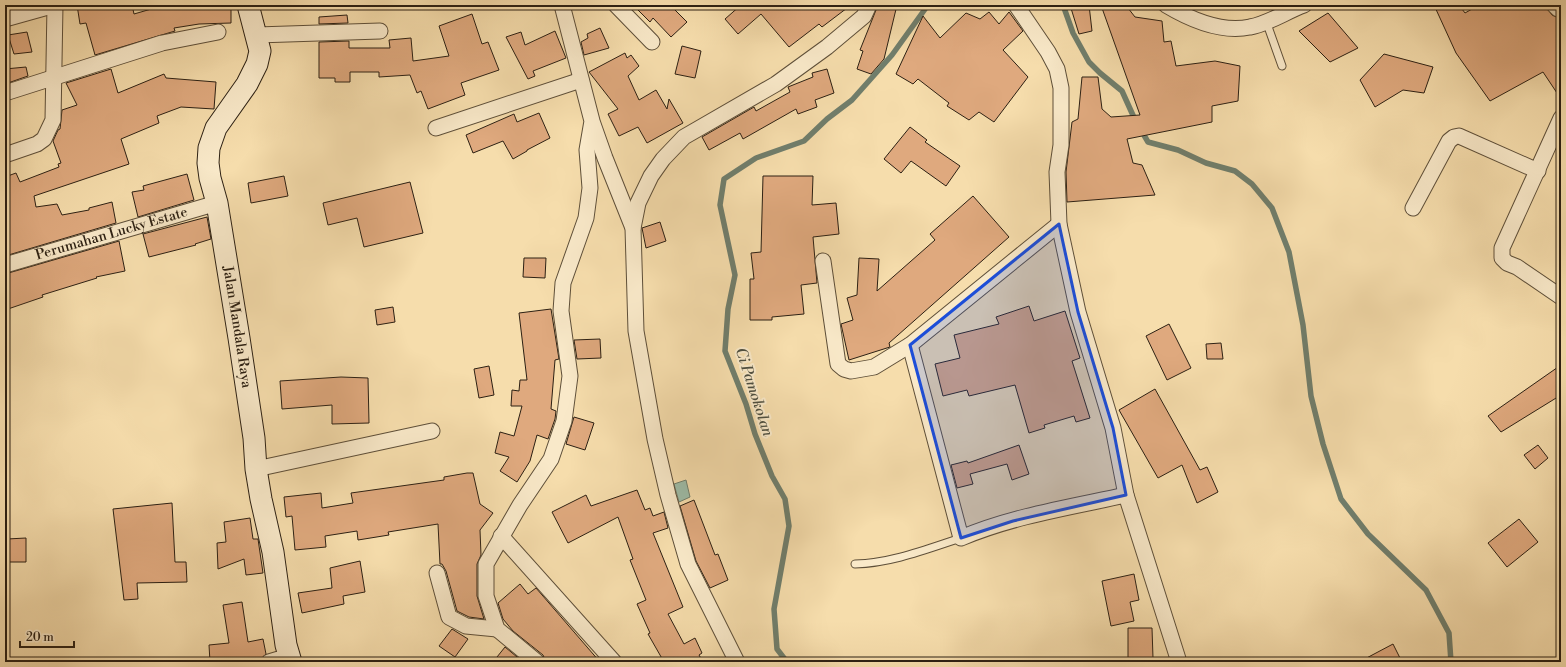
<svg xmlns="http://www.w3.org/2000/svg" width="1566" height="667" viewBox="0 0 1566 667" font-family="'Libre Bodoni',serif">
	<rect width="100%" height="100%" fill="#f6ddac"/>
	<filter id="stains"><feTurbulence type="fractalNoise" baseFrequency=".005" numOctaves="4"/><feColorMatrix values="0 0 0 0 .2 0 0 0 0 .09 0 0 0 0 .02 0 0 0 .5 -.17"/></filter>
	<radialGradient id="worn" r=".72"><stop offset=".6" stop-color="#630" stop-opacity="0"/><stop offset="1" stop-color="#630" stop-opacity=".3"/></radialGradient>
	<path fill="#9dbca8" stroke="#707e6c" d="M686,480L690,497L679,502L674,484Z"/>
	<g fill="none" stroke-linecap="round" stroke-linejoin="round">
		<path stroke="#707e6c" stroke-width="5.5" d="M1063,5L1073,33L1089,62L1100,73L1122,91L1136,122
			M1141,130L1148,142L1178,150L1206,163L1235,171L1252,184L1272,208L1289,252L1303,325L1311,396L1323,444L1341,499L1368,534L1426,590L1449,633L1451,662
			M787,662L777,649L774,609L789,526L785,499L772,476L755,434L746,404L725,351L728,309L735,275L720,205L724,179L756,158L804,141L827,119L852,100L892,55L928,5"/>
	</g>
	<path fill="#dfa97e" stroke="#2c2013" d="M77,5H132L134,14L165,5H231V23L199,24L174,28L175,31L95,55L86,23L80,24Z
		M633,5H670L687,22L671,37L653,18L650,22Z
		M741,5H851L822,27L819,24L789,47L761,14L738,34L725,19Z
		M878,5H897L884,59L871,74L857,69L863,51L860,50Z
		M1070,5H1089L1092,31L1079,34Z
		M1434,5H1459L1465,13L1479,5H1545L1552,15L1561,19V99L1543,72L1490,101L1456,53Z
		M1102,8H1128L1135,17L1162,21L1164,42L1171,41L1176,66L1215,61L1240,66L1238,101L1212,106V122L1127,139L1133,163L1142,165L1155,195L1067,202L1066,172L1072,122L1078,119L1082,77H1098L1102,109L1111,117L1140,115Z
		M989,12L999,24L1009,12L1023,31L1003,50L1028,77L994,122L979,112L969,120L947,106L949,103L918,79L913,84L896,74L923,16L940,38L966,13L980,19Z
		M1328,13L1358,48L1330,62L1299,31Z
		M472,14L482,44L488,42L499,70L461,83L465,95L428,109L421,91L417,93L410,75L379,77V72H350V82H335V78H319V42L349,41V48H390L389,40L411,38L413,61L449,56L439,26Z
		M347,15L348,23L319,24V17Z
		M600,28L609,48L584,55L581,42L588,38L587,34Z
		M555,31L566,58L533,71L535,76L528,79L506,37L521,32L525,45Z
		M27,32L32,52L14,54L8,35Z
		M682,46L701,51L695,78L675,74Z
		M625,53L627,58L631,55L639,66L628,76L639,100L656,90L667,109L669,99L683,123L647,143L638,127L619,136L608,114L618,109L589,72Z
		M1384,54L1433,67L1424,93L1403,90L1375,107L1360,80Z
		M26,67L28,76L5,84V69Z
		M111,69L118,93L164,74L166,78L216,82L214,109L181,107L157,116L159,123L121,139L129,164L34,196L36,207L57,204L62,215L89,210V208L112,202L116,223L5,256V177L16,173L20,182L59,167L58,164L61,163L53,141L58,130L60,129L62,110L77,105L66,83Z
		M827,69L834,93L815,100L817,107L798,114L796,109L743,139L740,133L709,150L702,137L754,107L756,111L790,92L788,87L813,77L812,73Z
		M539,113L550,138L527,150V151L513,159L503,141L473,153L466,135L514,114L517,122Z
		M910,127L927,140L925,142L960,166L946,186L911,161L901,173L884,159Z
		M187,174L194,200L138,217L132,192L144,190L143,186Z
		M284,176L288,196L251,203L248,183Z
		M763,176H813L812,205L836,203L839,234L813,237L817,283L801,285L804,314L772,317V320H750V279H754L751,253L761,252Z
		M410,182L423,233L364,247L357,218L328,225L323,203Z
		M973,196L1009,237L889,343L890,347L849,360L841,324L853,320L847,298L857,295L859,258L879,259L877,291L935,240L930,234Z
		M207,217L211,239L195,244L196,245L149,257L143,234Z
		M660,222L666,241L646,248L642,228Z
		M119,241L125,271L96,277L97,278L42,295L43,297L5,310V274Z
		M524,258H546L545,278L523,277Z
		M1029,306L1034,321L1065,311L1080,358L1072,361L1090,418L1076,422L1074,416L1044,425L1045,428L1029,433L1015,385L969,396L967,390L943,396L935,364L960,358L954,335L999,324L996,317Z
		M393,307L395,322L377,325L375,310Z
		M551,309L559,359L555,360L551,409L556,411L555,419L548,439L537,435L530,461L517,482L500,471L509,457L495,453L500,432L514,436L522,406H511L512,390L519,391L520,380H527L519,313Z
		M1169,324L1191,368L1167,380L1146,336Z
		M600,339L601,358L577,359L574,340Z
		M1221,343L1223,359H1207L1206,344Z
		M1561,365V395L1501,432L1488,416Z
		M489,366L494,395L479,398L474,369Z
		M341,377L368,378L369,423L332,424V405L282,409L280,381Z
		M1155,389L1200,470L1207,467L1218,492L1197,503L1182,465L1158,478L1119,410Z
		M574,417L594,423L585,450L566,444Z
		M1019,445L1029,474L1012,480L1007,464L970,474L973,484L957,488L951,465L967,461L968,463Z
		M1538,445L1548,458L1535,469L1524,455Z
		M467,473H473L480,504L493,513L480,530L481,555L477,564V596L484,619L469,617L457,611L446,571L442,564H440L438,524L388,532L389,535L358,540L357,531L325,536L326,547L295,550L292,516L286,517L284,497L321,493L322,508L353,503L351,493L444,480V477Z
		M637,490L645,510L650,508L653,516L664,512L668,528L653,533L683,607L668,614L684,644L695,638L702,653L699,655L703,662H664L648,634L650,633L637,604L646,600L630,560L633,559L618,517L568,543L552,512L586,495L591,506Z
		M694,500L715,555L718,554L728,580L710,588L696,561L680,506Z
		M172,503L175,562H186L187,582L137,583L138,599L124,600L113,509Z
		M250,518L253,539H258L263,573L246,575L244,559L218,569L217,543L226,542L224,522Z
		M1519,519L1538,542L1507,567L1488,543Z
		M26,538V562H7V539Z
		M360,561L365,592L343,596L344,604L302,613L298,593L332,588L330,568Z
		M1134,574L1139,600L1130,602L1134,621L1111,626L1102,581Z
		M520,584L528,594L536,588L600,662H546L543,655L513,631L503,619L498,603Z
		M242,602L248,642L263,639L266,654L261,659L245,662H210L209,645L229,643L223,605Z
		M1128,628H1152L1153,658L1128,659Z
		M452,629L468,639L455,657L439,646Z
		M1393,644L1402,662H1359Z
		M505,647L523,662H493Z"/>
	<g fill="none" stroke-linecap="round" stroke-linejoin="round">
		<g stroke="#5e4f39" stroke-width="9">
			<path id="lane" d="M1266,21L1282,66
				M855,564C892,563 927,549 961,538"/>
		</g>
		<g stroke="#5e4f39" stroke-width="17">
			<g id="street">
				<path d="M616,5L652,42"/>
				<path d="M1016,5L1048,52L1057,69L1061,88V145L1057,172L1059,224L1078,312L1113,428L1126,495L1179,662"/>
				<path d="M1166,5C1191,20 1221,33 1250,27C1268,24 1287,11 1304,5"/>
				<path d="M1554,5L1558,9L1561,10"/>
				<path d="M5,19L55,5"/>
				<path d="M257,35L380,31"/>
				<path d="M5,93L162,43L218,32"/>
				<path d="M1561,118L1502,248V258L1507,263L1517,267L1561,297"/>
				<path d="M593,124L605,158L633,228L636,331L655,439L668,495L688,564L737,662"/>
				<path d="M436,128L581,80"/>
				<path d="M5,155L37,144L44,139L53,120L55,5"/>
				<path d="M1413,208L1449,141L1454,137L1459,136L1538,171"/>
				<path d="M633,228L638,203L651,176L663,159L684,137L776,84L827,47L864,16L869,5"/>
				<path d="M823,261L838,364L844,369L851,371L874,367L910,345L1059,224"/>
				<path id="s1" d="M5,265L217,203"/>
				<path d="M910,345L961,538C1013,516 1071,507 1126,495"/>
				<path d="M256,469L432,431"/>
				<path d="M501,536L614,662"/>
				<path d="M437,573L449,617L466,626L497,629"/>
				<path d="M269,662L289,656"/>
				<path d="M537,662L497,629L486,596V564L520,505L551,459L564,421L570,376L561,311L563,283L586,218L590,188L587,150L592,121L562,5"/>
			</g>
		</g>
		<g stroke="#2c2013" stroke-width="23">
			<g id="secondary">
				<path id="s2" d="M248,5L260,51L257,64L247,84L216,128L209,148L208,163L210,178L217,203L239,338L254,438L256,469L261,499L273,552L286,645L291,662"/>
			</g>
		</g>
		<use href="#lane" stroke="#f9e9c9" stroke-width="7"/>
		<use href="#street" stroke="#f9e9c9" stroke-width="15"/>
		<use href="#secondary" stroke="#f9e9c9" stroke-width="21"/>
	</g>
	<path fill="#1d4ed8" fill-opacity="0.2" stroke="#1d4ed8" stroke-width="3" stroke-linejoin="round" d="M1059,224L1078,312L1113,428L1126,495L1013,521L961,538L910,345Z"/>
	<g text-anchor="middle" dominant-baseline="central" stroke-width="4" stroke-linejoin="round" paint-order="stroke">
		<g font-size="14" fill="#2c2013" stroke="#f9e9c9">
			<text stroke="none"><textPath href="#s1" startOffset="111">Perumahan Lucky Estate</textPath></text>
			<text stroke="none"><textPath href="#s2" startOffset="340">Jalan Mandala Raya</textPath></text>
		</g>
		<g font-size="15" font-style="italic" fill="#4e4f40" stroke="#f9e9c9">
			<text transform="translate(754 392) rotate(72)">Ci Pamokolan</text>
		</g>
	</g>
	<rect width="1566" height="667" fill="none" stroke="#f6ddac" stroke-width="20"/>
	<rect x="6" y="6" width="1554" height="655" fill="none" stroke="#2c2013" stroke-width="2"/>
	<rect x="10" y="10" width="1546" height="647" fill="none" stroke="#2c2013"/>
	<path d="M20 641v6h54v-6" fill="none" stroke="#2c2013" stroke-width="2"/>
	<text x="26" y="641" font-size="12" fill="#2c2013" stroke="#f9e9c9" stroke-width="3" paint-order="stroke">20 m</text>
	<rect width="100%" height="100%" filter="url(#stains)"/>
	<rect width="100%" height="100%" fill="url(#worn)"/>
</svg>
